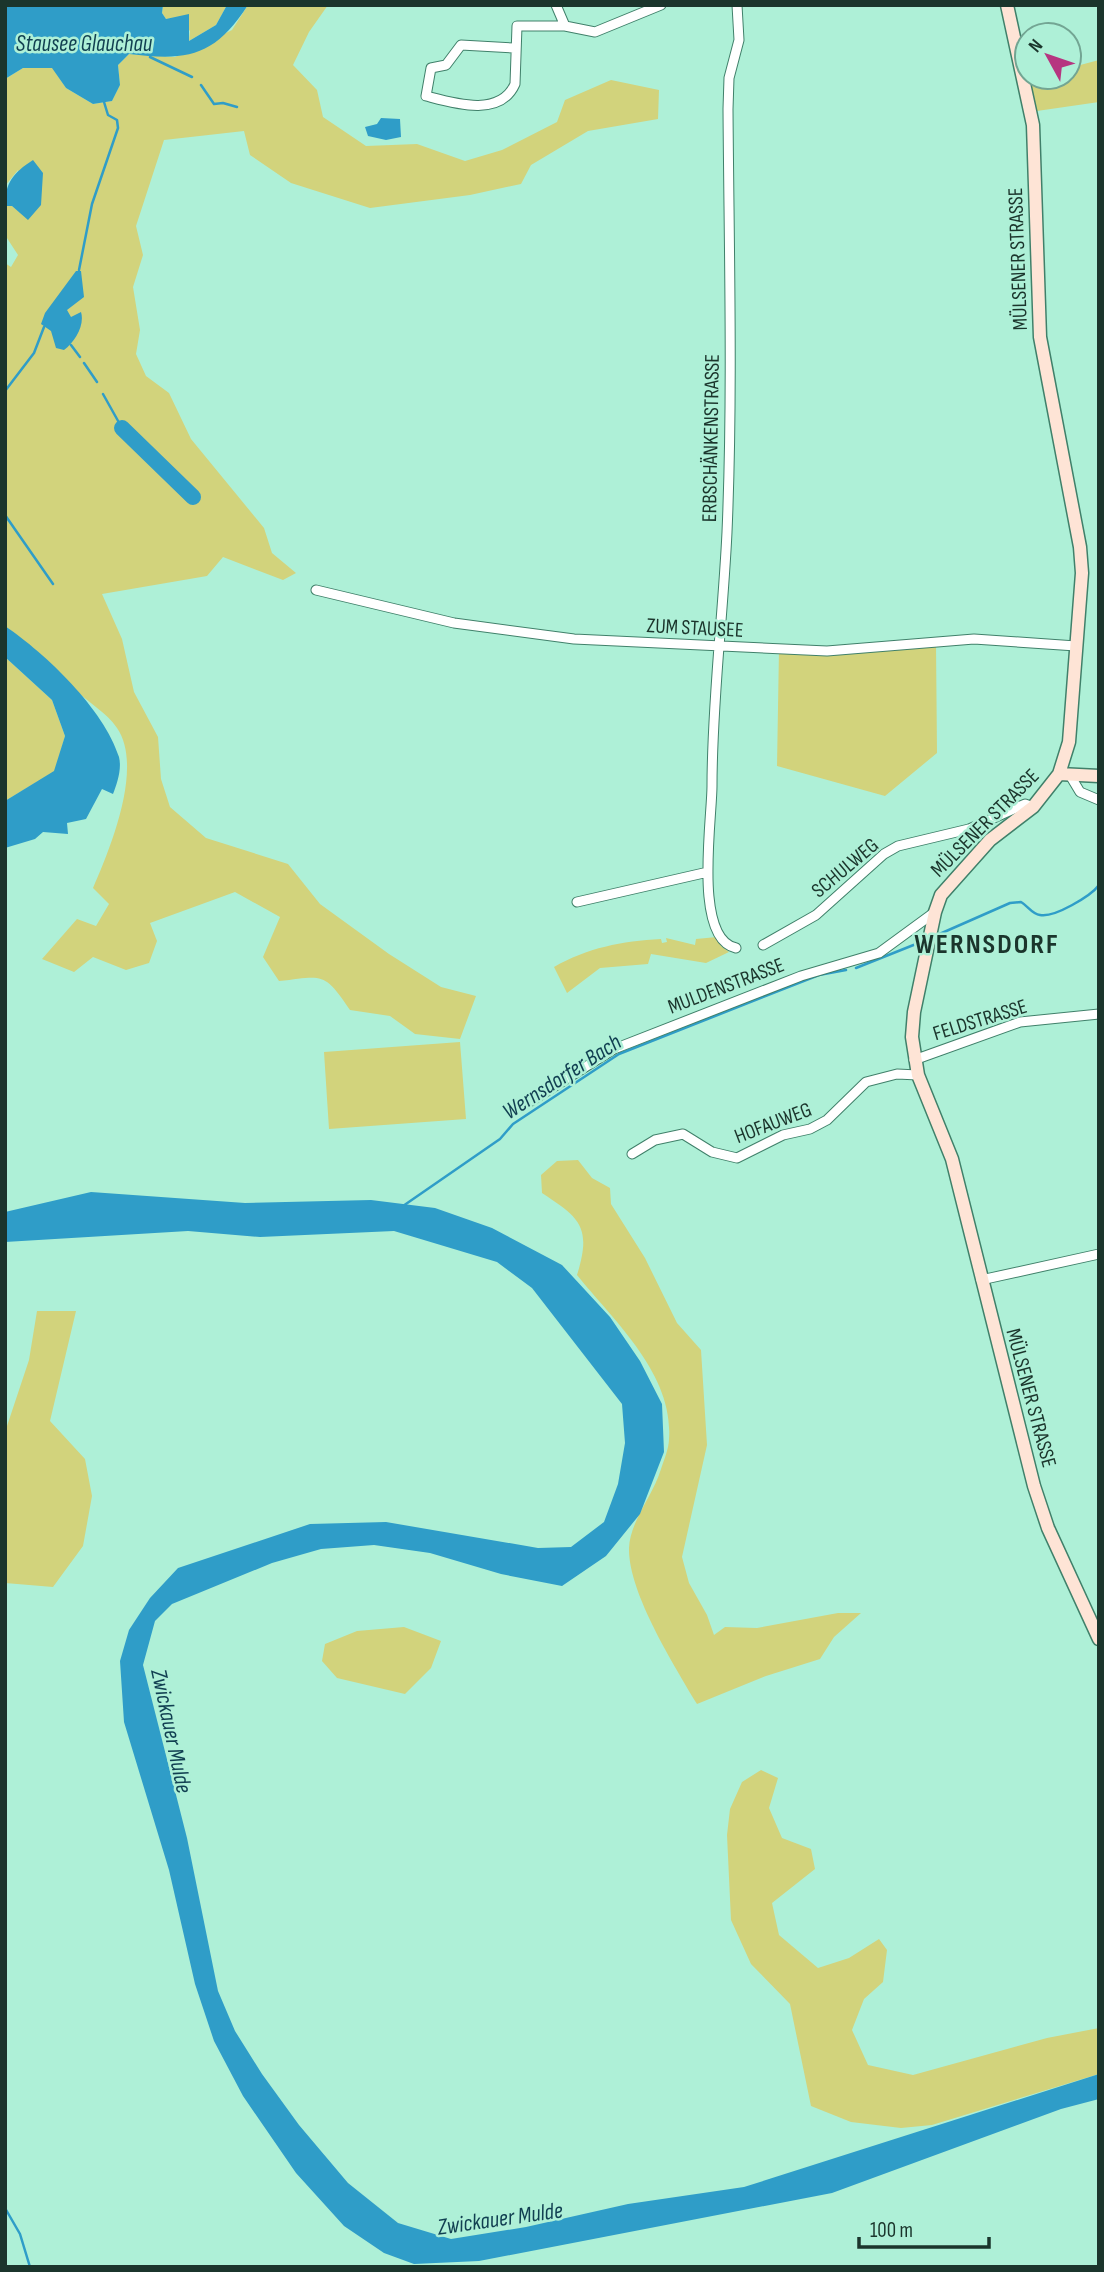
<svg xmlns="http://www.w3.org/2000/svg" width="1104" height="2272" viewBox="0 0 1104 2272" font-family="'Sofia Sans Condensed',sans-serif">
	<rect width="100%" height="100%" fill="#aef0d7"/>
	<path fill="#d2d37c" d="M163,5H227L216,25L189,41L190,31L178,18L166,19L162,13Z
		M248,5H328L309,32L293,65L317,90L323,117L366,146L417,144L465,161L502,150L557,122L565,100L611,80L659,90L658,119L588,131L531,165L521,184L470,195L370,208L291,183L250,155L244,131L164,140L136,226L143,255L133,287L140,330L136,354L146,376L169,393L191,439L264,528L272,553L296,573L283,580L223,557L207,576L102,594L122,639L134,692L158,737L161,779L170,807L206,838L288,864L320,904L389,954L441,987L476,996L460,1039L415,1034L390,1016L350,1010C324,971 323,976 279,981L263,957L280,917L235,892L150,923L157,941L149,963L126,970L93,957L74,972L42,959L77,919L96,926L109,904L93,888C110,849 144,767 117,728C106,712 90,704 77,691C53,669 32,646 5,626V263L11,267L18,255L5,235V206H12L28,219L18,170L5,186V79L23,68L52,67L66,88L93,104L112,101L120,85L118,65L129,54L175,57L232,30Z
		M1099,60V102L1030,112L1022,82L1039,77H1069V68Z
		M936,644L937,753L885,796L777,766L779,649Z
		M5,657L52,700L65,736L55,771L5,801Z
		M717,937L721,946L729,952L706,963L651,954L648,964L600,968L567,993L554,967C587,948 622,941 661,939L662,943L667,942L666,938L695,945L696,939Z
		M460,1042L466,1119L329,1129L324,1052Z
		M578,1160L592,1178L610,1188L611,1204L645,1258L677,1323L701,1350L707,1445L682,1557L689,1583L707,1615L714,1635L725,1627L757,1628L838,1613H861L834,1637L820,1659L766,1676L697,1704C674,1665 628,1592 629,1548C630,1521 653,1496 661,1469C664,1460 669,1448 669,1439C674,1374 613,1320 577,1275C592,1227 580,1218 542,1193L541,1175L557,1161Z
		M37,1311H76L50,1421L85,1459L92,1496L83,1546L53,1587L5,1583V1432L29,1360Z
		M404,1627L441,1641L431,1668L405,1694L337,1678L322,1661L325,1644L357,1631Z
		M761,1770L778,1778L769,1808L782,1838L811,1849L815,1869L772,1903L779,1935L818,1968L849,1958L879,1939L887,1950L883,1982L864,1999L852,2030L868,2065L913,2075L1047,2038L1099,2028V2074L932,2125L901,2128L851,2122L811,2106L790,2004L751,1964L731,1920L727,1835L730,1809L742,1782Z"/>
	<path fill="#2f9dc8" d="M5,5H163L162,13L166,19L189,14V41L216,25L227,5H248C214,57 188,61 129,54L118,65L120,85L112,101L93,104L66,88L52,68H23L5,79Z
		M381,118L400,119L401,137L386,140L368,136L365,127L377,124Z
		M33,160L43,173L41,205L28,220L12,206H5C5,183 13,173 33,160Z
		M76,271H81L84,297L67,310L71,317L81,312C85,325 75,342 64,350L56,348L51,331L41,324L45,313Z
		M5,626C46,654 104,709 119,757C122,769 117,784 113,794L102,789L86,819L67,823L68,834L43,832L35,839L5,848V801L54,771L65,736L52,700L5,657Z
		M91,1192L245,1203L371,1200L435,1208L492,1228L562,1265L610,1317L640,1361L662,1404L664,1452L640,1514L606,1556L562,1586L501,1574L430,1553L374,1545L321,1549L272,1563L172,1604L155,1621L143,1665L187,1838L218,1991L235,2031L262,2074L299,2125L348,2183L398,2223L451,2239L526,2227L628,2204L744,2187L1099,2074V2099L1061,2109L832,2193L479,2261L414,2264L384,2253L344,2226L296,2173L243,2096L214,2041L195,1984L169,1870L124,1722L120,1661L129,1630L150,1598L178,1568L310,1524L386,1522L538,1548L571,1547L604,1522L618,1484L625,1443L622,1404L532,1288L497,1262L394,1231L260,1237L188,1231L5,1242V1212Z"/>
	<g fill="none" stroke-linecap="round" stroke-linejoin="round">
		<path stroke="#2f9dc8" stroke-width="2.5" d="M150,57L192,77
			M201,85L214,104L223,103L237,107
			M79,270L92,204L118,128L117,120L108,115L104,102
			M71,345L80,357
			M84,363L97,382
			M5,391L34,353L44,327
			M103,394L122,428
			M5,515L53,584
			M935,936L1010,903L1021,902C1028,906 1032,914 1040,915C1054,918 1091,896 1099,885
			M856,968L926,940
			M403,1206L500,1139L513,1124L619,1054L819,975L846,970
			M5,2208L20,2234L30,2267"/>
		<path stroke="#2f9dc8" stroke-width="16" d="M122,428L193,497"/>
		<g stroke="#40806a" stroke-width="11">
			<path id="street" d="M556,5L565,26
				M514,48L461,45L446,65L431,68L426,96C453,103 500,118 515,84L517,26H565L595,32L661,5
				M316,590L454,623L574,639L827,651L974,639L1076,646
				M1071,777L1080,792L1099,800
				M577,902L708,872
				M763,945L816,915L884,854L898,846L969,829L1025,804L1033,807
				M736,948C693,939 712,820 712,786C712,701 723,617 727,532C733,391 729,250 728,109L729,78L739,40L737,5
				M914,1060L1020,1022L1099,1014
				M531,1101L614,1049L801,976L879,953L935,912
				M632,1154L655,1140L683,1134L712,1152L737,1158L783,1135L810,1129L827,1120L866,1082L897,1074L918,1075
				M981,1280L1099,1254"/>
		</g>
		<g stroke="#40806a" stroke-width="15">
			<path id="secondary" d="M1007,5L1033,125L1040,337L1080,547L1082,573L1069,742L1059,774L1033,807L990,840L941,895L935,912L914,1012L912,1037L918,1075L952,1159L1034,1486L1048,1528L1099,1639
				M1059,774L1099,776"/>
		</g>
		<use href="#street" stroke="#fff" stroke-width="9"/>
		<use href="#secondary" stroke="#fee4d6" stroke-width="12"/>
	</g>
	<g text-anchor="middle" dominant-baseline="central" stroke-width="5" stroke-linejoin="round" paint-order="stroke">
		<g font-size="21" fill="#1b352c" stroke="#aef0d7">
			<text transform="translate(1018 259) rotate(-92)">MÜLSENER STRASSE</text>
			<text transform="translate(711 438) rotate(-89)">ERBSCHÄNKENSTRASSE</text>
			<text transform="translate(695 628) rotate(3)">ZUM STAUSEE</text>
			<text transform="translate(985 823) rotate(-45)">MÜLSENER STRASSE</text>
			<text transform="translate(845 868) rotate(-40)">SCHULWEG</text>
			<text transform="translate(726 986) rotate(-21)">MULDENSTRASSE</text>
			<text transform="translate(980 1020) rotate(-17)">FELDSTRASSE</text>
			<text transform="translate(773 1123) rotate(-21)">HOFAUWEG</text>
			<text transform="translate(1031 1398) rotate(75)">MÜLSENER STRASSE</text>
		</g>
		<g font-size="23" font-style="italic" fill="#113f51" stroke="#aef0d7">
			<text x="84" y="44">Stausee Glauchau</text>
			<text transform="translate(562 1077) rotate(-33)">Wernsdorfer Bach</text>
			<text transform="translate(171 1731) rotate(78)">Zwickauer Mulde</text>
			<text transform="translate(500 2219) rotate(-8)">Zwickauer Mulde</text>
		</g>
		<g font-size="28" font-weight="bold" letter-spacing="2" fill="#1b352c" stroke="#aef0d7">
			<text x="987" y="944">WERNSDORF</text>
		</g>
	</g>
	<rect width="1104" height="2272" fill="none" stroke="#1b352c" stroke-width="14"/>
	<g transform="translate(1048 56) rotate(310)"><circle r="33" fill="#aef0d7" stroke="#73a593" stroke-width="2"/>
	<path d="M0-5L12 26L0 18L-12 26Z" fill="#b63580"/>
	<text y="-10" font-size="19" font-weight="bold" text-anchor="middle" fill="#1b352c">N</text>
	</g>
	<path d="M859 2237v10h130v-10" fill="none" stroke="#1b352c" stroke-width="3.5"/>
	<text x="870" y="2237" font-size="21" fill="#1b352c" stroke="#aef0d7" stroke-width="5" paint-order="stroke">100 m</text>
</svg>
